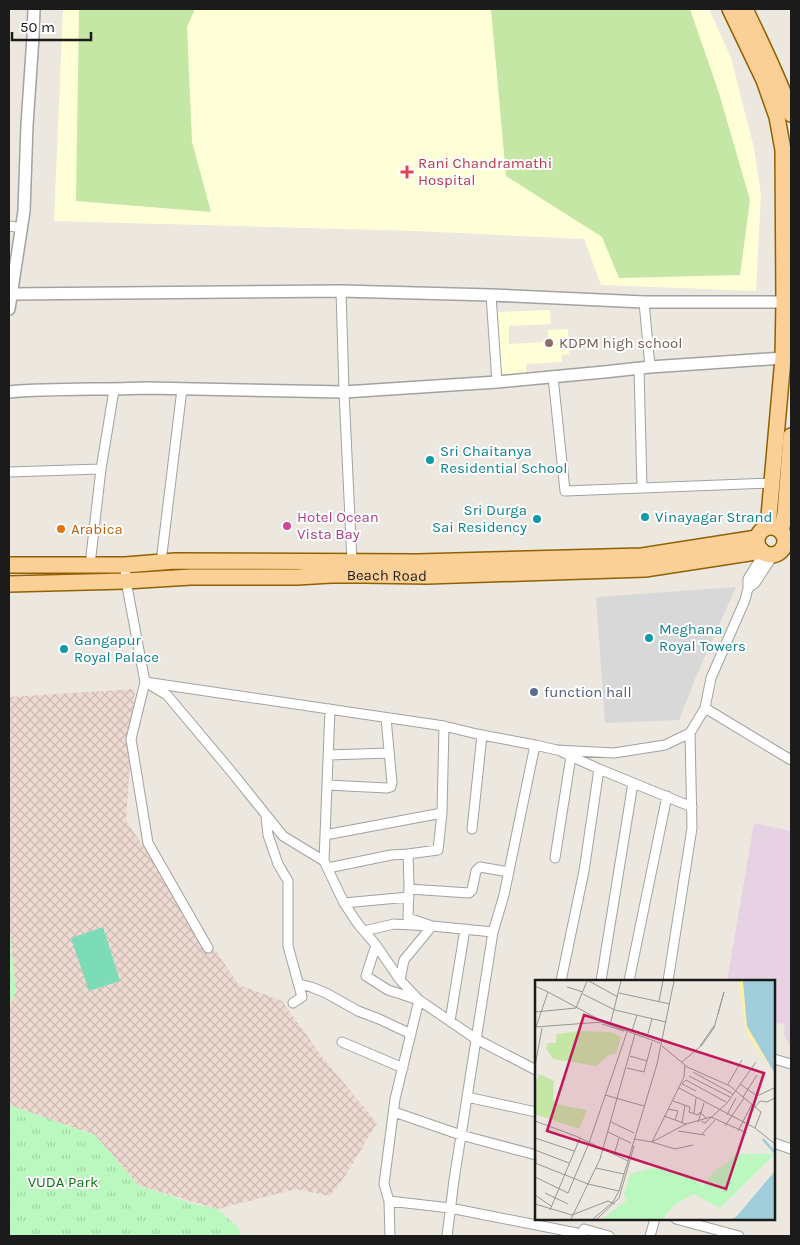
<svg xmlns="http://www.w3.org/2000/svg" width="800" height="1245" viewBox="0 0 800 1245" font-family="Karla,sans-serif">
	<defs>
		<pattern id="military-cross-hatch" width="8" height="8" patternUnits="userSpaceOnUse" patternTransform="scale(1.25)"><rect width="8" height="8" fill="#efdad2"/><path d="M0 0l8 8M0 8l8-8" fill="none" stroke="#ccbab4"/></pattern>
		<pattern id="park-tufts" width="24" height="20" patternUnits="userSpaceOnUse" patternTransform="scale(1.25)"><rect width="24" height="20" fill="#bbf8c0"/><path d="M3 7l-1-3M5 7V3M7 7l1-3M15 17l-1-3M17 17v-4M19 17l1-3" fill="none" stroke="#a0d4a4"/></pattern>
	</defs>
	<rect width="100%" height="100%" fill="#ece8e0"/>
	<path fill="#d9d8d8" d="M736,587L695,679L679,720L605,723L596,597Z"/>
	<path fill="#e6d2e2" d="M754,823L791,831V1048L784,1035L785,1024L775,1023L774,1018V981H727Z"/>
	<path fill="#ffffd7" d="M63,9H709L731,58L754,148L761,195L756,291L601,285L584,239L416,231L54,221Z
		M550,310L551,324L509,326V344L548,342V330L568,329L569,354L562,355V362L526,364L527,376L501,377L498,312Z"/>
	<path fill="url(#military-cross-hatch)" d="M135,689L126,821L239,985L282,1001L323,1058L377,1123L345,1176L330,1196L296,1189L217,1209L138,1185L95,1135L9,1105V1005L16,992L9,924V697Z"/>
	<path fill="#c5e7a5" d="M79,9H195L187,27L192,142L211,212L76,201Z
		M491,9H690L719,93L750,200L740,275L619,278L602,237L506,176Z"/>
	<path fill="url(#park-tufts)" d="M9,924L16,992L9,1005Z
		M9,1105L95,1135L138,1185L191,1203L217,1209L238,1227L241,1236H9Z"/>
	<path fill="#7ddcb8" d="M103,927L120,981L89,991L71,938Z"/>
	<g fill="none" stroke-linecap="round" stroke-linejoin="round">
		<g stroke="#a2a2a2" stroke-width="11">
			<path id="minor" d="M9,226L22,228
				M341,291L344,392L352,562
				M491,295L497,382
				M644,302L650,367
				M639,368L642,488
				M553,377L565,491L772,483
				M9,472L101,469
				M162,554L182,389
				M91,556L101,469L114,390
				M125,565L126,581L145,682L444,726L477,734L535,745L557,750L614,753L665,745L690,733L705,708L711,678L745,600L748,588V579L764,553
				M748,588L755,583L774,554
				M705,708L791,760
				M328,755L389,753
				M599,769L692,807
				M327,785L387,788L391,787L392,783L386,718
				M266,815L268,835L278,864L288,881V946L302,997L293,1003
				M472,829L482,735
				M325,835L442,813
				M555,858L571,756
				M324,861L344,903L358,924L376,945L400,980L419,1000L395,1099L384,1184L389,1201L390,1236
				M328,868L391,855L408,854
				M409,889L469,893L472,890L476,871L480,867L509,872
				M344,903L409,897
				M364,931L394,924L432,926L493,932
				M376,945L366,976L388,990L419,1000L476,1039L536,1070
				M208,948L148,843L131,739L145,682L167,695L230,770L283,836L324,861L330,709
				M400,980L404,960L432,926L408,918L409,885L408,854L438,850L442,813L444,726
				M561,981L584,871L599,769L562,752
				M601,981L633,783
				M629,981L667,796
				M668,981L692,828L690,733
				M299,984L311,987L326,993L358,1011L379,1019L411,1034
				M450,1021L465,929
				M342,1042L403,1068
				M774,1059L791,1064
				M467,1097L536,1112
				M394,1112L461,1135L536,1155
				M774,1143L791,1149
				M389,1201L450,1208L582,1234
				M676,1219L739,1236
				M584,1229L609,1236
				M447,1236L454,1180L493,932L504,895L535,745
				M650,1236L655,1219"/>
		</g>
		<g stroke="#a2a2a2" stroke-width="14">
			<path id="tertiary" d="M11,294L341,291L491,295L644,302H784
				M9,309L24,211L27,125L33,37L34,9
				M9,392C54,388 100,390 146,388L344,392L497,382L604,372L650,367L783,358"/>
		</g>
		<g stroke="#906101" stroke-width="18">
			<g id="primary">
				<path d="M730,9L764,80L777,117L783,150L784,302L783,358L768,527"/>
				<path d="M745,9C761,43 779,78 791,114"/>
				<circle cx="771" cy="541" r="14"/>
				<path d="M781,531L785,514L791,436"/>
				<path d="M9,565H125L175,561L418,562L642,556L757,538"/>
				<path id="s1" d="M9,584L126,581L191,577H297L331,575H363L427,576L645,569L762,551"/>
			</g>
		</g>
		<use href="#minor" stroke="#fff" stroke-width="9"/>
		<use href="#tertiary" stroke="#fff" stroke-width="11"/>
		<use href="#primary" stroke="#fbd097" stroke-width="15"/>
	</g>
	<path fill="#e0444e" stroke="#fff" stroke-width="2" d="M404.5 164.5h5v5h5v5h-5v5h-5v-5h-5v-5h5z"/>
	<circle fill="#8d6e63" stroke="#fff" stroke-width="2" cx="549" cy="343" r="5"/>
	<g fill="#0f9aa8" stroke="#fff" stroke-width="2">
		<circle cx="430" cy="460" r="5"/>
		<circle cx="645" cy="517" r="5"/>
		<circle cx="537" cy="519" r="5"/>
		<circle cx="649" cy="638" r="5"/>
		<circle cx="64" cy="649" r="5"/>
	</g>
	<circle fill="#d1479c" stroke="#fff" stroke-width="2" cx="287" cy="526" r="5"/>
	<circle fill="#e8710a" stroke="#fff" stroke-width="2" cx="61" cy="529" r="5"/>
	<circle fill="#5c6f8a" stroke="#fff" stroke-width="2" cx="534" cy="692" r="5"/>
	<g text-anchor="middle" dominant-baseline="central" stroke-width="4" stroke-linejoin="round" paint-order="stroke">
		<g font-size="15" fill="#be3a42" stroke="#fff" text-anchor="start">
			<text x="418" y="163">Rani Chandramathi<tspan x="418" dy="17">Hospital</tspan></text>
		</g>
		<g font-size="15" fill="#785e54" stroke="#fff" text-anchor="start">
			<text x="559" y="343">KDPM high school</text>
		</g>
		<g font-size="15" fill="#0d838f" stroke="#fff" text-anchor="start">
			<text x="440" y="451">Sri Chaitanya<tspan x="440" dy="17">Residential School</tspan></text>
			<text x="527" y="510" text-anchor="end">Sri Durga<tspan x="527" dy="17">Sai Residency</tspan></text>
			<text x="655" y="517">Vinayagar Strand</text>
			<text x="659" y="629">Meghana<tspan x="659" dy="17">Royal Towers</tspan></text>
			<text x="74" y="640">Gangapur<tspan x="74" dy="17">Royal Palace</tspan></text>
		</g>
		<g font-size="15" fill="#b23c85" stroke="#fff" text-anchor="start">
			<text x="297" y="517">Hotel Ocean<tspan x="297" dy="17">Vista Bay</tspan></text>
		</g>
		<g font-size="15" fill="#c56008" stroke="#fff" text-anchor="start">
			<text x="71" y="529">Arabica</text>
		</g>
		<g font-size="15" fill="#1b1b1b" stroke="#fff">
			<text stroke="none"><textPath href="#s1" startOffset="378">Beach Road</textPath></text>
		</g>
		<g font-size="15" fill="#4e5e75" stroke="#fff" text-anchor="start">
			<text x="544" y="692">function hall</text>
		</g>
		<g font-size="15" fill="#0c7615" stroke="#fff">
			<text x="63" y="1182">VUDA Park</text>
		</g>
	</g>
	<g transform="translate(535 980)">
		<rect width="240" height="240" fill="#ece8e0"/>
		<path d="M46,51L76,52L86,57L81,74L74,75L61,86L18,79L11,68L13,63H21L22,54ZM4,94L19,101L18,119L24,125L52,130L44,149L0,134V104Z" fill="#c5e7a5"/>
		<path d="M203,1H208L212,46L239,93L211,53Z" fill="#feeeac"/>
		<path d="M200,174H240L185,228L159,214L140,224L128,239H67L92,220L89,215L95,194L119,188L156,195L168,206L180,190L189,186Z" fill="#bbf8c0"/>
		<path d="M208,1H240V94L212,46ZM240,191V239H196L201,237Z" fill="#a0cdda"/>
		<path fill="none" stroke="#a0cdda" stroke-width="2.5" d="M228,159L240,173"/>
		<path fill="none" stroke="#989691" stroke-width="1" d="M54,1L83,17M0,6L13,12L1,47M32,7L48,12M13,12L67,41M84,13L135,24M48,14L80,30L131,42M124,21L128,1M0,32L41,28L52,1M183,34L189,12M67,44L89,51M75,45L86,1M0,47L67,42L125,63M97,51L102,35M112,57L117,39M165,66L179,46M95,76L112,81M147,82L167,65L179,48L189,12M0,86L7,48M150,86L195,106L226,132L220,148M92,88L109,92L117,62M158,92L198,114M154,96L195,117M147,104L151,100L191,122M147,104L161,111M193,104L207,80M205,104L222,116L239,108M144,108L220,148L240,164M70,115L109,126M208,117L222,95M138,121L155,127L154,132L163,135L165,132L172,139M220,127L225,121L232,122L240,118M133,129L143,131L140,140M159,133L161,118M192,135L201,118M129,136L151,144L117,162L140,169L158,165M0,141L43,157L93,181M166,141L170,143L192,123L221,82M76,142L99,153M163,142L169,123M147,143L150,125M151,144L176,137L212,153M190,146L209,118M0,147L1,184M143,151L170,155M203,151L217,124M73,152L96,163M167,154L180,140M0,158L39,171M99,159L117,162L149,97L150,85L127,66M0,170L34,183M79,175L84,158M0,183L53,204L84,211M61,188L89,194M0,197L33,213L54,163L92,52M10,213L33,224M0,215L16,226M0,224L37,235L73,221L80,224M15,230L45,158M36,239L65,179L100,54M58,239L78,222L84,211L122,84L139,1M62,239L84,218L99,166"/>
		<path fill="#c2185b" fill-opacity="0.15" stroke="#c2185b" stroke-width="2.5" d="M49,35L229,93L191,209L12,151Z"/>
		<rect width="240" height="240" fill="none" stroke="#1b1b1b" stroke-width="2.5"/>
	</g>
	<rect width="800" height="1245" fill="none" stroke="#1b1b1b" stroke-width="20"/>
	<path d="M12 32v8h79v-8" fill="none" stroke="#1b1b1b" stroke-width="2.5"/>
	<text x="20" y="32" font-size="15" fill="#1b1b1b" stroke="#ffffff" stroke-width="4" paint-order="stroke">50 m</text>
</svg>
